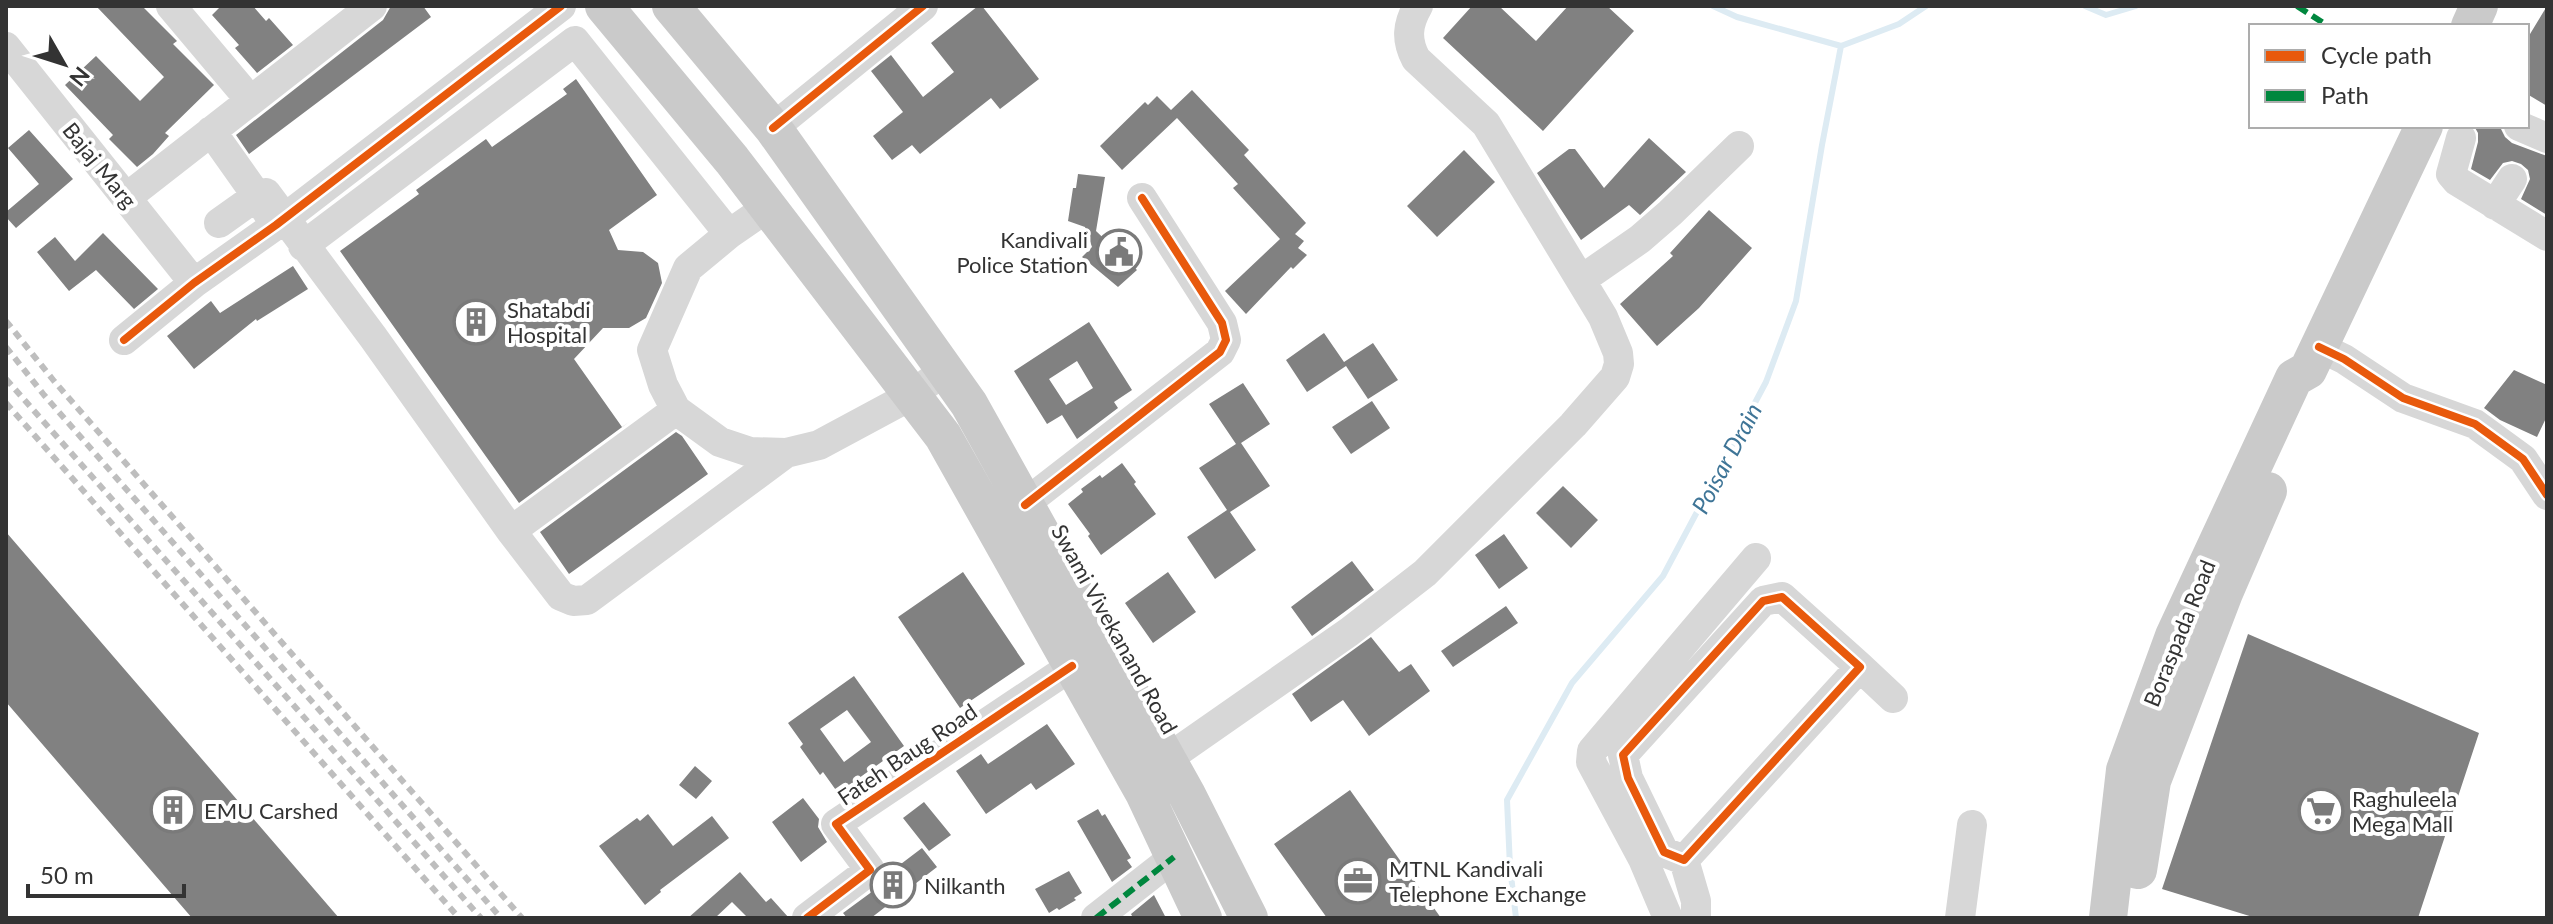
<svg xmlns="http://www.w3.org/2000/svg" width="2553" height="924" viewBox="0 0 2553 924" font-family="Lato,sans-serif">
	<rect width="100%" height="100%" fill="#fff"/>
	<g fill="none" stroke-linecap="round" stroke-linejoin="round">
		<path stroke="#ddebf3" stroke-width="6" d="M1713,6L1737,17L1841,46
			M2085,6L2106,15L2136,6
			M1516,918L1510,867L1507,800L1572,683L1663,576L1766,382L1796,301L1822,145L1841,46L1899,24L1926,6"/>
	</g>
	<path fill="#818181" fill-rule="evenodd" d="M96,6H142L177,41L173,44L214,85L165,133L169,136L153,154L137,167L109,139L113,135L65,85L96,56L140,101L164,77Z
		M221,6H253L266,21L269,18L293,45L257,73L235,48L239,45L212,15Z
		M391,6H423L431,17L249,154L236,135L383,20Z
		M978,6H982L1039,79L1000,109L991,98L920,154L912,145L892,160L873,136L903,112L871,71L891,55L923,97L954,72L931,43Z
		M1472,6H1499L1536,41L1568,6H1607L1634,31L1543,131L1443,38Z
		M2547,6V106L2527,94V39Z
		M576,79L657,195L609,230L618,250L643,252L658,263L662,283L646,318L629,328H603L574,359L622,427L629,422L519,503L340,251L419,194L416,190L486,139L492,147L567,94L563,89Z
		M1192,90L1249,150L1244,155L1306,223L1295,234L1304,241L1298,248L1307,255L1293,269L1291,267L1246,314L1225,291L1280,239L1233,188L1238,184L1177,118L1122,170L1100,146L1145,102L1148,105L1157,96L1171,110Z
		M2474,126H2496L2501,129L2505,137L2512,143L2547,156V215L2521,199L2530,179L2528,170L2521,164L2512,161L2503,163L2490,180L2471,169L2478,142V133Z
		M29,130L73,179L16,228L6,217V212L39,184L8,148Z
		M1649,138L1686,172L1640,215L1629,205L1581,240L1537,173L1569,149H1575L1604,188Z
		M1464,150L1495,182L1437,237L1407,206Z
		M1078,174L1105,177L1096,231L1137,270L1118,287L1082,257L1092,247L1085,227L1068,221L1073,188H1076Z
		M1709,210L1752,248L1699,308L1657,346L1620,304L1673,256L1670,253Z
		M103,233L158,289L134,309L96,270L69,291L37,252L55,237L75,261Z
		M293,266L308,289L257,321L256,319L194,369L167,336L211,301L220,313Z
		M1089,322L1132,390L1114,402L1118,408L1077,439L1062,415L1047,424L1014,371ZM1077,361L1093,388L1066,405L1049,379Z
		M1324,333L1344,362L1373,343L1398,380L1368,399L1346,366L1307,392L1286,360Z
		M2514,370L2547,385V416L2537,437L2500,420L2484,408Z
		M1243,383L1270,424L1241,443L1270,486L1230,512L1256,550L1215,579L1187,537L1227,510L1199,468L1236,444L1209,404Z
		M1372,401L1390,428L1351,454L1332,427Z
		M676,432L682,436L708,474L569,574L540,532Z
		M1122,463L1136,482L1134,484L1156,514L1101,555L1088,536L1090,534L1068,504L1083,492L1081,489L1100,475L1102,478Z
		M1563,486L1598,520L1571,548L1536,513Z
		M6,532L339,918H192L6,702Z
		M1504,534L1528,568L1499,589L1475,555Z
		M1352,561L1374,590L1312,636L1291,607Z
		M963,572L1025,664L960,708L898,617Z
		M1168,572L1196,612L1153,643L1125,603Z
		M1506,606L1518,623L1453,667L1441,651Z
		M2248,634L2479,733L2418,918H2256L2162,889Z
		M1371,637L1399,672L1411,664L1430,691L1369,736L1343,700L1311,722L1292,694Z
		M854,676L904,746L838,793L823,772L820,775L800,747L803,744L788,723ZM847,710L871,742L844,762L820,729Z
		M1047,724L1075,764L1036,790L1031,783L986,814L956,771L981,754L988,764Z
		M695,766L712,781L696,799L679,785Z
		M1350,790L1441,918H1327L1274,844Z
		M803,798L819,819L818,827L827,842L801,862L772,822Z
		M924,802L951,835L929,851L903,818Z
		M1098,809L1102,816L1105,814L1131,858L1127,860L1132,867L1112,882L1077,821Z
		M648,814L673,846L712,816L729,838L660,890L661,892L645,905L599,846L637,818L640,821Z
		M922,848L937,867L871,918H847L843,913L873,891L875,894L898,878L893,870Z
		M1069,871L1082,893L1074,898L1076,900L1059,910L1057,908L1049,913L1035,889Z
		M740,872L766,902L771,898L789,918H748L732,902L715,918H688Z
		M1154,895L1166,918H1133L1131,914Z"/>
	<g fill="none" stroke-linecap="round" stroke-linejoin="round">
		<path stroke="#d7d7d7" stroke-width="30" d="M171,6L240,88
			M6,47L194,283
			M2519,126L2547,138
			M773,128L923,6
			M211,131L257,196L266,193L373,337L511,531L561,596L573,601L587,600L786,453
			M2461,138L2451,174L2457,181L2547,236
			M126,198L372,6
			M2495,205L2512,179
			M768,207L729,234L688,268L652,350L663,385L676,410L720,442L750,452L786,453L819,445L912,395L945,370
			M219,223L257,196L268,213
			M303,246L575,41L729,234
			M1581,280L1640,239L1670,213L1739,146
			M124,340L194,283L276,225L561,6
			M2319,347L2344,359L2403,398L2475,424L2523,459L2547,495
			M1009,516L1220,352L1226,340L1222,323L1142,198
			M511,531L676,410
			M1782,597L1860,667L1684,860L1664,852L1628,778L1623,755L1763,601Z
			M1860,667L1893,698
			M1167,759L1349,632L1425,573L1573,425L1615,377L1619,364L1618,353L1603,317L1486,124L1416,59C1406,40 1407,25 1418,6
			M1684,860L1696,901V918
			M807,918L870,870L836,824L1072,666
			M1096,918L1174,857
			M1668,918L1643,859L1591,762L1592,751L1756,558
			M1960,918L1972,825"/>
		<path stroke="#cacaca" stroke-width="38" d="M604,6L732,160L943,436L1144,793L1203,918
			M671,6L773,128L969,404L1187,795L1249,918
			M2470,26L2479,6
			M2138,870L2152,781L2224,593L2268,491
			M2108,918L2125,770L2174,636L2294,378L2308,370L2424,126"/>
		<path stroke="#bebebe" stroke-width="6" stroke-dasharray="8 6" stroke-linecap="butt" d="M6,321L54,381L522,918
			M6,347L44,395L501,918
			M6,379L481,918
			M6,403L459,918"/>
		<path stroke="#00873e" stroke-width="6" stroke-dasharray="12 6" stroke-linecap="butt" d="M2297,6L2328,26
			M1096,918L1174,857"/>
		<g stroke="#fff" stroke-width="13">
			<path id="cycleway" d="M773,128L923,6
				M124,340L194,283L276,225L561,6
				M2319,347L2344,359L2403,398L2475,424L2523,459L2547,495
				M1025,505L1220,352L1226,340L1222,323L1142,198
				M1782,597L1860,667L1684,860L1664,852L1628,778L1623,755L1763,601Z
				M807,918L870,870L836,824L1072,666"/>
		</g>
		<use href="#cycleway" stroke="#e8590c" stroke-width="8"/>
	</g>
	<defs>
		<g id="civic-ring" transform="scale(2.3)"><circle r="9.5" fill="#fff" stroke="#7a7a7a" stroke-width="1.5"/><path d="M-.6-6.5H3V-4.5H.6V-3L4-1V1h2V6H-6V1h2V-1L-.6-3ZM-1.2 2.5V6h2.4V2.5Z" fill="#7a7a7a"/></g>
		<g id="building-ring" transform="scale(2.3)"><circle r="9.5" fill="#fff" stroke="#7a7a7a" stroke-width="1.5"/><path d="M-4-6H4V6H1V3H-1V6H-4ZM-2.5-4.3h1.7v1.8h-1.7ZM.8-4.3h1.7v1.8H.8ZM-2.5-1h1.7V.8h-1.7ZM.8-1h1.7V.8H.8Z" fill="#7a7a7a"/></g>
		<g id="supermarket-ring" transform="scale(2.3)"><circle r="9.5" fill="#fff" stroke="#7a7a7a" stroke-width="1.5"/><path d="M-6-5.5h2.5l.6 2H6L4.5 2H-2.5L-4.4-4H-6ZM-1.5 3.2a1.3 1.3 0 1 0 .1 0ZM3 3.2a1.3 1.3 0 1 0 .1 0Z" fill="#7a7a7a"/></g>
		<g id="office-ring" transform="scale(2.3)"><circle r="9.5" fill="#fff" stroke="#7a7a7a" stroke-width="1.5"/><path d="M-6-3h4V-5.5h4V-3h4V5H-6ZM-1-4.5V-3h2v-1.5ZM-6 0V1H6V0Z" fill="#7a7a7a"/></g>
	</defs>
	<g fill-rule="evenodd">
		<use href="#civic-ring" x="1119" y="252"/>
		<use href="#building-ring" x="476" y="322"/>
		<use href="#building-ring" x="173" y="810"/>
		<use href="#supermarket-ring" x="2321" y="811"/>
		<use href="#office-ring" x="1358" y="881"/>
		<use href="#building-ring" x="893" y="885"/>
	</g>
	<g text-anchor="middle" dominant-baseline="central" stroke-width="8" stroke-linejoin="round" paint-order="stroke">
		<g font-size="22" fill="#333" stroke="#fff">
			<text transform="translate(100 165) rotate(51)">Bajaj Marg</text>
			<text transform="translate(1115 629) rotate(61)">Swami Vivekanand Road</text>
			<text transform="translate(2179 633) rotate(-68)">Boraspada Road</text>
			<text transform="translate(907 754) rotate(-34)">Fateh Baug Road</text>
		</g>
		<g font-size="22" fill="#333" stroke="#fff" text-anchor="start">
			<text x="1088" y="239" text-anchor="end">Kandivali<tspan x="1088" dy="25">Police Station</tspan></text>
			<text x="507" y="309">Shatabdi<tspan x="507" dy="25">Hospital</tspan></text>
			<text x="2352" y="798">Raghuleela<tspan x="2352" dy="25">Mega Mall</tspan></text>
			<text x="204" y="810">EMU Carshed</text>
			<text x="1389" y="868">MTNL Kandivali<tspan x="1389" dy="25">Telephone Exchange</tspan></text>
			<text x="924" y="885">Nilkanth</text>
		</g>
		<g font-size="24" font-style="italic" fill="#3f7597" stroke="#fff">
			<text transform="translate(1726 458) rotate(-62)">Poisar Drain</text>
		</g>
	</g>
	<rect width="2553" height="924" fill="none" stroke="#333333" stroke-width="16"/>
	<rect x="2249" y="24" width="280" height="104" fill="#ffffff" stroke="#adadad" stroke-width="2"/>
	<rect x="2265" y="50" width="40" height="12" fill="#e8590c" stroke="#adadad" stroke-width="2"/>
	<text x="2321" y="64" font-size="24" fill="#333333">Cycle path</text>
	<rect x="2265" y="90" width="40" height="12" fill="#00873e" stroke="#adadad" stroke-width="2"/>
	<text x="2321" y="104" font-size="24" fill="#333333">Path</text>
	<g transform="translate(64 64) rotate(129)" stroke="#ffffff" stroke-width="6" paint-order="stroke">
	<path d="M0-6L14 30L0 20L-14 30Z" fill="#333333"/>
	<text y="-12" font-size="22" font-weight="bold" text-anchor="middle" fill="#333333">N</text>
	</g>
	<path d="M28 884v12h156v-12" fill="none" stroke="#333333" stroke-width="4"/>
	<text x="40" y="884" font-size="24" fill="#333333" stroke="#ffffff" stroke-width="6" paint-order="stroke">50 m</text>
</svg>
